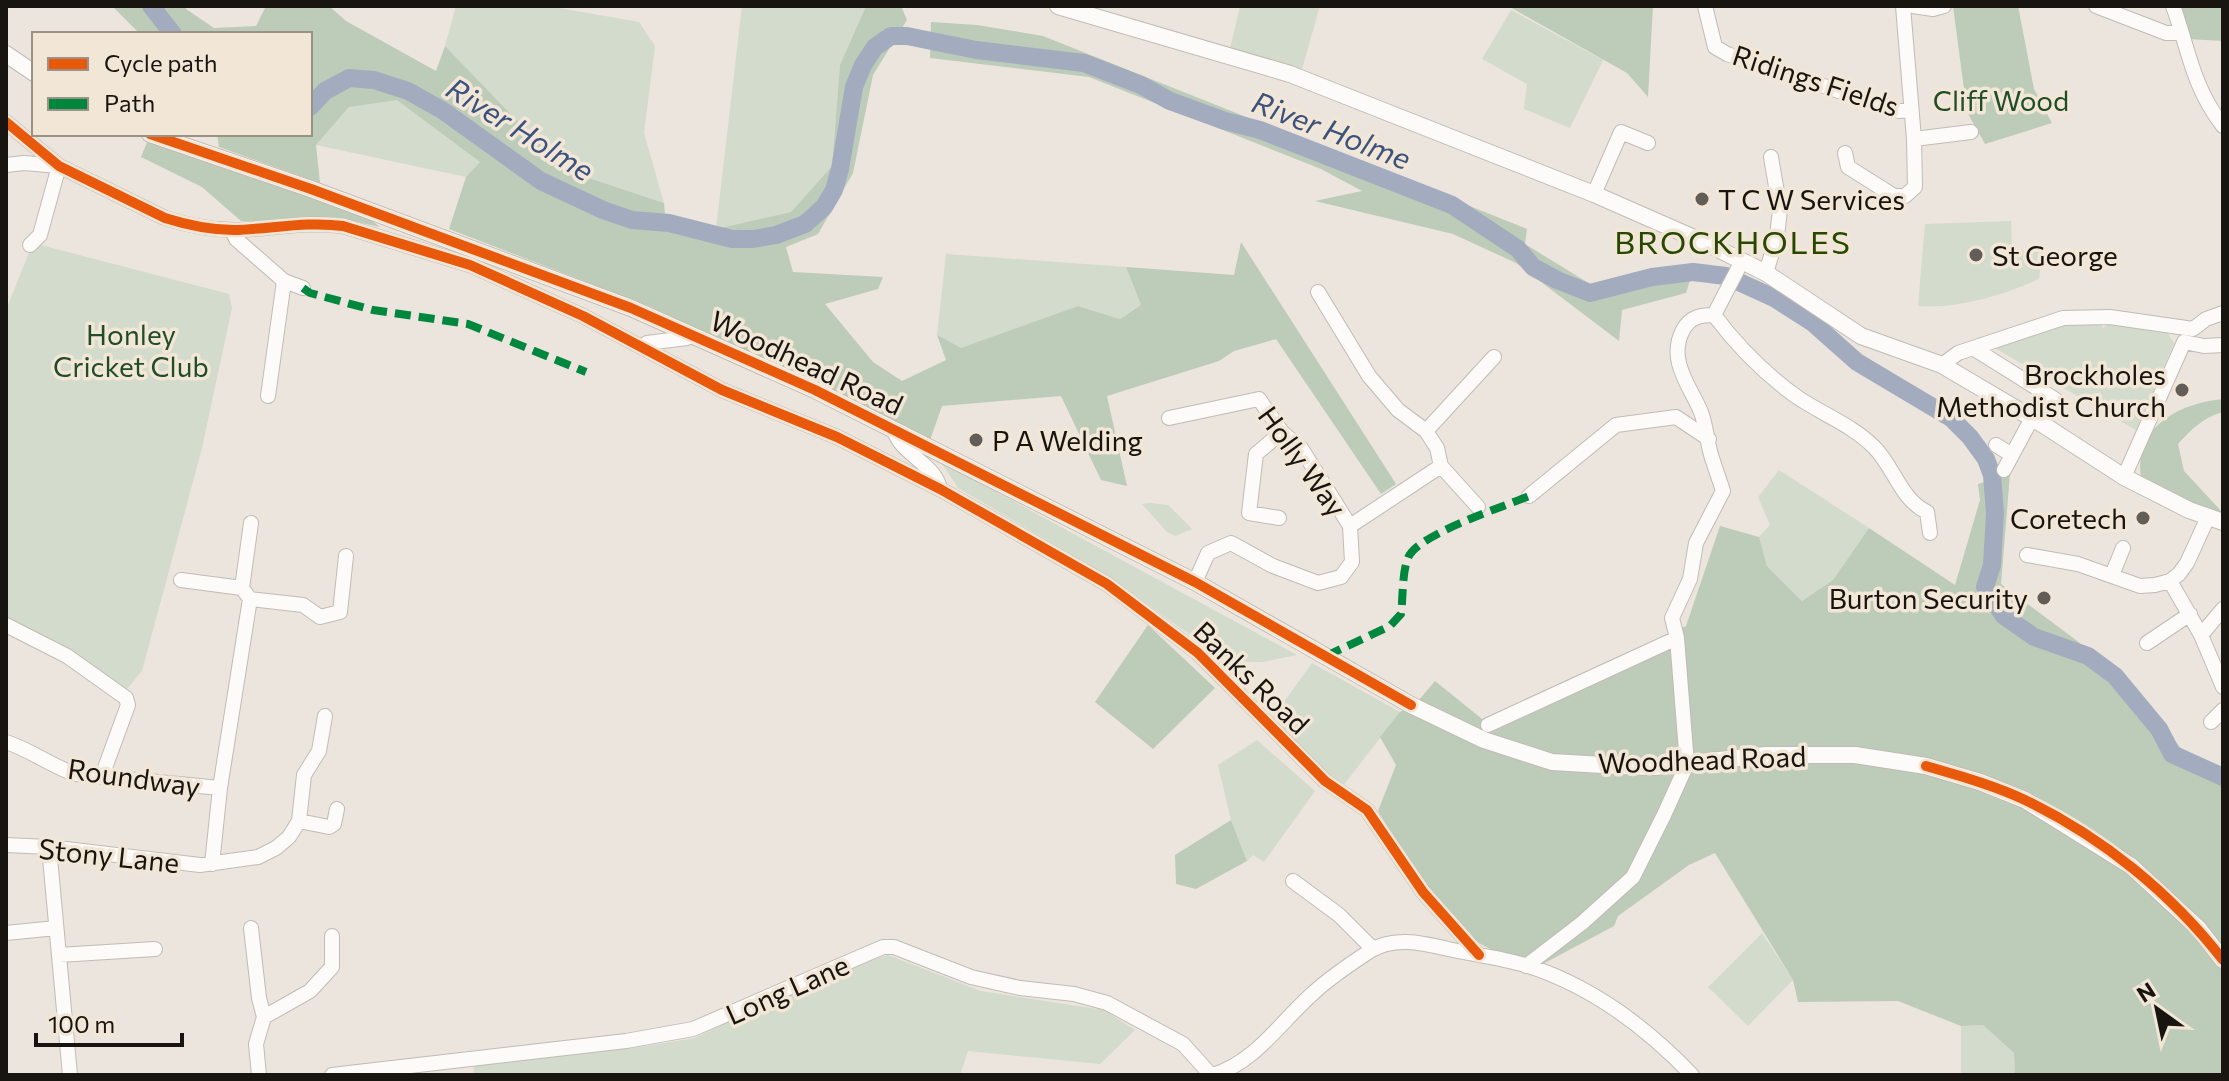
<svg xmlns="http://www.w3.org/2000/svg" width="2229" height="1081" viewBox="0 0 2229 1081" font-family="Commissioner,sans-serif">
	<rect width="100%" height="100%" fill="#ece5dd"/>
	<path fill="#d2dbcc" d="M456,6H558L559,8L639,22L655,46L644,133L664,203L565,170L445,46Z
		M742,6H866L840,65L832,166L791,212L716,229Z
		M1240,6H1320L1302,69L1230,49Z
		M1511,10L1603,60L1570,128L1524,109L1527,84L1482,59Z
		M397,99L480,162L466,177L316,145L349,107Z
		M2011,221L2012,249L2042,252L2039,279C2003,295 1958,309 1918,306L1925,224Z
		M33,243L229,294L232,308L202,448L142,671L126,690L73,653L6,619V317L8,305Z
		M946,254L1126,267L1141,305L1120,319L1078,306L960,349L937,335Z
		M2100,322L2103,328L2111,322L2167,332L2174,343L2136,430L1993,347L2069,324Z
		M941,462L1297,655L1262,662L1213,661L1200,642L1108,576L958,488Z
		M1779,470L1869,528L1833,580L1802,601L1767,566L1759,537L1770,525L1758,497Z
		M1150,503L1168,505L1192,529L1175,536L1167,532L1142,504Z
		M1312,663L1400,712L1343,786L1327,775L1273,717Z
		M1257,740L1315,791L1264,862L1253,855L1247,861L1231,820L1218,765Z
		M1762,933L1793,980L1748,1026L1708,987Z
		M888,955L981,991L1104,1010L1135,1030L1100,1064L968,1051L960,1075H473L474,1066L646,1046L695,1038L833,971Z
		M1983,1025L2014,1053L2015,1075H1961V1026Z"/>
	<path fill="#bdcbb9" d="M112,6H188L186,9L214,28L256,26L266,6H329L346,21L436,71L445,46L565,170L664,203L665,215L716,229L791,212L832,166L840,65L866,6H901L907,20L873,75L853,173L818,234L786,247L793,272L883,277L878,289L825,304L873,362L902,381L946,360L937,335L961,348L1078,306L1120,319L1141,305L1126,267L1234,275L1241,242L1396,484L1381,494L1276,339L1234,351L1219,361L1107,396L1127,486L1101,480L1061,396L942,406L930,440L649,306L449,229L466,177L480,162L397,100L349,107L316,145L320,183L219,147L217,134H310V34H140Z
		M1508,6H1653L1648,97L1627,73Z
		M1953,6H2018L2034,89L2052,123L1985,144L1967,112Z
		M2178,6H2223V41L2187,39Z
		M931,22L977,25L1043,36L1527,229L1525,244L1595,287L1692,274L1686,293L1622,310L1619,341L1516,263L1453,234L1315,201L1362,191L1321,169L1089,77L930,58Z
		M148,140L366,216L380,227L334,217L276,223L241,221L202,187L141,157Z
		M2223,399V412C2203,417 2191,430 2178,444L2184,471L2223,513L2205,512L2142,482C2130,430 2177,403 2223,399Z
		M2010,474L2001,584L2076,640L2140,694L2182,750L2223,768V1075H2015L2014,1053L1983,1025L1961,1026L1898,1001L1798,1002L1793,980L1715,853L1689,865L1618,916L1614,926L1541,965C1522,959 1498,954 1481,944C1434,916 1407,856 1378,811L1396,765L1380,737L1400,712L1418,701L1435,681L1482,719L1686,626L1720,526L1759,537L1767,566L1802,601L1833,580L1869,528L1955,585L1980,500L1978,484Z
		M1148,625L1215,688L1153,749L1095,702Z
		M1231,820L1247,861L1196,889L1176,884L1175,855Z"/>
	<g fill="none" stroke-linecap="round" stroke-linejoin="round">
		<path stroke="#a3acbf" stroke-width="18" d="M151,6L173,34
			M310,107L325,91L349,78L374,80L408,91L442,110L541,181L603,210L632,220L669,223L732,239H753L776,235L805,224L824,207L834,190L840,169L854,87L863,65L875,47L891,36H907L976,50L1084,63L1141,85L1170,101L1225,121L1260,130L1452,205L1518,249L1533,267L1557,280L1590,293L1652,277L1693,272L1726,276L1774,298L1813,323L1857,362L1951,418L1970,437L1986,459L1992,475L1995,513L1992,565L1985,587L2004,616L2034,637L2088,656L2115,676L2159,729L2172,754L2223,777"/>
		<g stroke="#c1bbb5" stroke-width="16">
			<path id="minor" d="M1705,6L1715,47L1727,54L1899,111L1911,110
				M1913,6L1933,9L1944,6
				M2096,6L2166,33H2181
				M2173,6C2189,50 2192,86 2223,126
				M6,122L59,166L165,218C187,225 211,230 234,230C271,229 307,221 343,226L470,265L583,316L722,390L837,437L940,489L1107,584L1198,653L1325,781L1367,810L1423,892L1479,955
				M1914,139L1971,132
				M1845,153L1848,167L1894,196H1905L1915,187L1914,139L1903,6
				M6,165L24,163L59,166
				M1594,194L1621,132L1648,143
				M232,230L236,239L284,281L268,396
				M30,245L40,235L59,166
				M1766,273L1777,236L1780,210L1771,157
				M284,281L303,288
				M1318,292L1369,376L1398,410L1426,431L1437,448L1441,466L1478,507
				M1714,315C1738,347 1765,374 1797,397C1822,414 1852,425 1874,447C1894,467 1901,500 1927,512L1930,533
				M643,347L647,343L687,338L692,335
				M1973,348L2056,400
				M1942,365L1958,353L2063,318L2110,317L2193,329L2206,319L2223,313
				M1169,418L1259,399L1282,432L1301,448L1350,526L1352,562L1341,577L1318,583L1273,566L1231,543L1208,553L1195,582
				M894,430C901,455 935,463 940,489
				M1426,431L1494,357
				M1996,445L2012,455
				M2004,470L2032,418
				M2124,477L2184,342L2204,346L2223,345
				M1529,496L1616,425L1676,417L1709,439
				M1279,518L1249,513L1256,454L1282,432
				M1350,526L1441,466
				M2027,555L2078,564L2140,586L2155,585L2170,581L2179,574L2187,563L2208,517
				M2112,575L2123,548
				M181,580L242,588L250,599L220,788
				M2170,581L2201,635L2223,687
				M242,588L251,523
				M250,599L303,605L320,617L340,612L346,556
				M6,625L67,656L126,698L128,705L102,776
				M2201,635L2223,609
				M2147,643L2190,614
				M2211,722L2223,710
				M1488,725L1677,638
				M6,742C31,750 51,766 75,774L220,788L212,864
				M299,821L329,827L334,824L337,809
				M6,845L49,847L200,865L258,857L276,848L289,837L299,821L304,775L319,751L325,716
				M49,847L70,1075
				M1293,881L1339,915L1373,949
				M251,928L259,998L264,1017
				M6,933L56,928
				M59,955L155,949
				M1526,966L1582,923L1633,877L1664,815L1687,764L1677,638L1672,618L1690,579L1696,543L1723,491C1720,481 1716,471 1713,461C1707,445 1707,428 1701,412C1690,386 1667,360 1683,330C1690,317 1700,315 1714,315L1742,261
				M259,1075L256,1044L264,1017L310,991L332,967V936
				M332,1075L626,1041L693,1029L883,947H894L971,977L1020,988L1074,994L1107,1003L1183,1044L1211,1075
				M1213,1075C1255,1062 1279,1024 1311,995C1328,979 1350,964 1370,951C1395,935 1426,944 1453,950C1477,955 1502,958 1525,965C1590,985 1645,1026 1692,1075"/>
		</g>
		<g stroke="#c1bbb5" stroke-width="18">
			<path id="major" d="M1058,6L1290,74L1594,194L1710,245L1766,273L1861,336L1942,365L2042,424L2124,477L2189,510L2223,522
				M6,54L34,73
				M150,134L311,189L631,308L815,390L1195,582L1411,705L1484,740L1552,762L1620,766L1654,767L1766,755H1855L1926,766L1980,782L2025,800L2131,866L2198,928L2223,960"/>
		</g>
		<use href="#minor" stroke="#fcfbfa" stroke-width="14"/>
		<use href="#major" stroke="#fcfbfa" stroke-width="16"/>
		<path stroke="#00873e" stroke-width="8" stroke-dasharray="16 8" stroke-linecap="butt" d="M303,288L310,293L373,310L468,324L586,372
			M1326,656L1390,626L1401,614C1403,599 1402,572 1408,558C1416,535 1503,507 1529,496"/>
		<g stroke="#f2e6d7" stroke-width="15">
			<path id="cycleway" d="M6,122L59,166L165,218C187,225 211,230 234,230C271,229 307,221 343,226L470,265L583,316L722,390L837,437L940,489L1107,584L1198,653L1325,781L1367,810L1423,892L1479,955
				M150,134L311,189L631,308L815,390L1195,582L1411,705
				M1926,766C1960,776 1993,785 2025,800C2102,837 2171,893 2223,960"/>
		</g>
		<use href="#cycleway" stroke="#e8590c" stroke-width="10"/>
	</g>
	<g fill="#625d57" stroke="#f2e6d7" stroke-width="3">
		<circle cx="1702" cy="199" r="8"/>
		<circle cx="1976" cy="255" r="8"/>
		<circle cx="2182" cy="390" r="8"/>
		<circle cx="976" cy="440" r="8"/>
		<circle cx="2143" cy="518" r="8"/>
		<circle cx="2044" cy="598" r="8"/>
	</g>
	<g text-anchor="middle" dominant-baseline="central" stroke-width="7" stroke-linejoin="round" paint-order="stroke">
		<g font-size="28" fill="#18140f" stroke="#f2e6d7">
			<text transform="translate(1816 80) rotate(18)">Ridings Fields</text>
			<text transform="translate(807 362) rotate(25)">Woodhead Road</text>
			<text transform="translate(1303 461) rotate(54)">Holly Way</text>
			<text transform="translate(1252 677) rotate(44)">Banks Road</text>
			<text transform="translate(1702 759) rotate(-2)">Woodhead Road</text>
			<text transform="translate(134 777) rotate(8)">Roundway</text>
			<text transform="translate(109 855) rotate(6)">Stony Lane</text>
			<text transform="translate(787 989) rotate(-24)">Long Lane</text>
		</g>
		<g font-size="28" fill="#1f4c29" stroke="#f2e6d7">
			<text x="2001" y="100">Cliff Wood</text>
			<text x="131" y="334">Honley<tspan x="131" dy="32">Cricket Club</tspan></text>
		</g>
		<g font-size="28" fill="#18140f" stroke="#f2e6d7" text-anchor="start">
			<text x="1718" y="199">T C W Services</text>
			<text x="1992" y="255">St George</text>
			<text x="2166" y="374" text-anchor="end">Brockholes<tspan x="2166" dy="32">Methodist Church</tspan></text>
			<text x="992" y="440">P A Welding</text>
			<text x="2127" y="518" text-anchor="end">Coretech</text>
			<text x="2028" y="598" text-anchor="end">Burton Security</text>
		</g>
		<g font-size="30" font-style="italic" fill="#3b527e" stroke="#f2e6d7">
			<text transform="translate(521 128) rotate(32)">River Holme</text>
			<text transform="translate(1332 129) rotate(21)">River Holme</text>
		</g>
		<g font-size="32" letter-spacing="2" fill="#274702" stroke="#f2e6d7">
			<text x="1733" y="241">BROCKHOLES</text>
		</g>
	</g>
	<rect width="2229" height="1081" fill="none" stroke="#18140f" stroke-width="16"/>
	<rect x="32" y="32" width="280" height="104" fill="#f2e6d7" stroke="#9b9287" stroke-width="2"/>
	<rect x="48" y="58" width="40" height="12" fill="#e8590c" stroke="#9b9287" stroke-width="2"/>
	<text x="104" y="72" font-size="24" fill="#18140f">Cycle path</text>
	<rect x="48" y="98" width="40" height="12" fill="#00873e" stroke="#9b9287" stroke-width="2"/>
	<text x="104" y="112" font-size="24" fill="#18140f">Path</text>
	<g transform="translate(2157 1009) rotate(327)" stroke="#f2e6d7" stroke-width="6" paint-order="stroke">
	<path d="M0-6L14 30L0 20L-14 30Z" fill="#18140f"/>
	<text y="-12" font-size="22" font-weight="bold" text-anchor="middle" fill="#18140f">N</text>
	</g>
	<path d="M36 1033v12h146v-12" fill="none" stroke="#18140f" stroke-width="4"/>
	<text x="48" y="1033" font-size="24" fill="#18140f" stroke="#f2e6d7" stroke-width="6" paint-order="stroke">100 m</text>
</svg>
